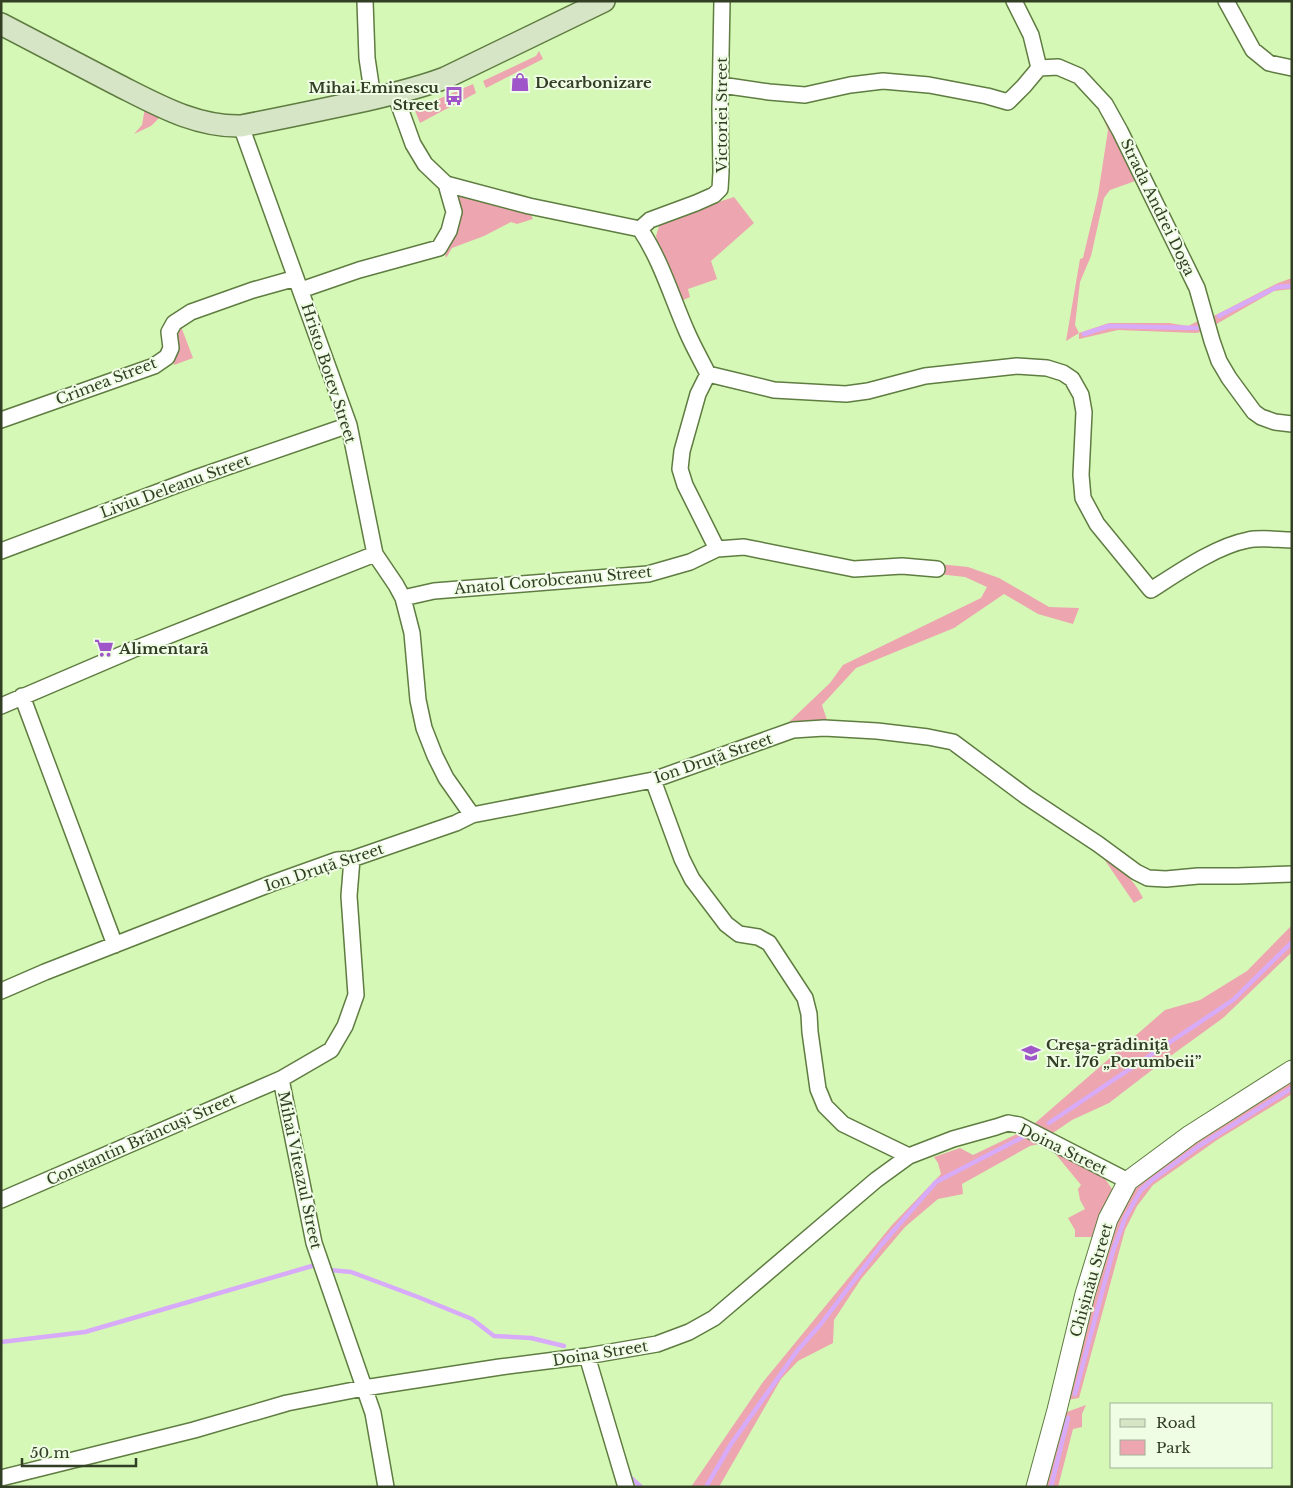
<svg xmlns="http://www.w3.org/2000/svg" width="1293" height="1488" viewBox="0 0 1293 1488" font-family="'Libre Baskerville',serif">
	<rect width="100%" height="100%" fill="#d5f8b7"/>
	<path fill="#eda5af" d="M539,51L543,59L486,88L483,81L536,56Z
		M473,84L476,93L420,123L411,101L432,102Z
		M145,108L160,117L151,126L134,134L142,125Z
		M1100,110L1138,180L1110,190L1104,198L1091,256L1080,282L1075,325L1079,333L1109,323H1169L1188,326L1202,319L1205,331L1196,333L1118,330L1079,339V333L1066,341L1080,259L1083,258L1098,195L1108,130Z
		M455,193L529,211L533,219L517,224L511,222L484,236L452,248L446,258L444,247Z
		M734,197L754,223L711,261L717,279L688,289L690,297L681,301L662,263L656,236L660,223L671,217Z
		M1292,278V289L1274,291L1213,326L1210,318L1278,283Z
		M180,324L193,358L174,365L176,329Z
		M939,564L968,567L999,578L1049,607L1079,608L1073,624L1038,614L1004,594L954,628L856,668L822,705L827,720L789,727V722L830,683L843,665L981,598L987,587L965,577L938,574Z
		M1100,853C1118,866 1133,878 1143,898L1134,903Z
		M1292,925V952L1223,1018L1165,1060L1109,1103L1072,1120L1050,1135L1034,1124L1165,1010L1200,1000L1247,971Z
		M1292,1082V1094L1217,1140L1153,1185L1137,1206L1125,1230L1079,1398L1067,1400L1099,1270L1111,1231L1126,1201L1142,1180L1189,1145Z
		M1019,1133L1104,1177L1112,1189L1113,1197L1092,1237H1075V1230L1068,1218L1085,1209L1080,1200L1078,1189L1081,1185L1053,1151L1039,1144L1030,1146L962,1184L963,1194L938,1199L905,1227L861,1279L834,1320L833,1343L798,1361L781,1379L719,1487H691L763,1382L892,1225L941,1174L938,1163L934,1157L960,1148L973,1155Z
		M1086,1405L1082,1414V1427L1073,1429L1058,1487H1044L1064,1413Z"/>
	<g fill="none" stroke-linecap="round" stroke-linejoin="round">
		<path stroke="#d8abf8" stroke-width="4.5" d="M1219,316L1277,287L1292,286
			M1084,334L1109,326L1197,328
			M1049,1123L1233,1000L1292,942
			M330,1270L351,1272L418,1297L472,1319L494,1336L531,1338L564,1346
			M1,1342L85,1332L312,1266
			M1075,1394L1113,1251L1125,1218L1141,1190L1152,1180L1199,1146L1292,1088
			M629,1473L630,1477L641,1487
			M706,1487L731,1444L797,1351L820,1325L882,1244L936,1182L1023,1137
			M1051,1487L1068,1418"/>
		<g stroke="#5f7c41" stroke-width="18">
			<path id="minor" d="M365,1L367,58L373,98
				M1014,1L1031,35L1039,68
				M1226,1L1253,50L1269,63L1292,68
				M1039,68L1058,67L1079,76L1105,104L1120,131L1197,288L1212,341L1219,361L1229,378L1254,412L1261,417L1275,422L1292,424
				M721,85L769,92L805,95L850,85L883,81L929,85L987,96L1008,102L1024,86L1039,68
				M395,94L413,144L425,164L446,184L529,206L640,229
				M241,126L349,425L375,554L396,585L403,598L412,633L418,700L424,728L435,756L446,778L472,815
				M640,229L650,220L696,203L714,195L720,189L721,172L720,108L722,1
				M640,229C661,260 672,298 687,332C693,346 701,360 708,374
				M301,290L359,270L439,248L449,231L454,212L446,184
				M708,374L774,390L846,394L868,391L925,376L1017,366L1047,368L1063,373L1072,379L1081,395L1084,412L1081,475L1083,498L1097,524L1151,590C1179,572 1216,546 1248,540C1261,537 1279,540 1292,540
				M708,374L698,394L682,451L680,469L685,485L717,549
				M1,420L154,366L167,357L171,348L169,332L174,323L191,312L253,290L296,278
				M1,551L198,477L349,425
				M403,598L434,591L648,574L690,562L717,549L744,547L854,569L902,566L937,569
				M22,696L115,945
				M1,706L132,650L375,554
				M653,780L682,859L692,879L726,924L739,934L758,937L769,943L805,998L809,1014L810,1032L818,1089L825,1106L843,1124L909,1156
				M352,859L349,896L356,995L345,1026L331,1050L281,1079L314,1243L373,1413L386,1487
				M1,991L45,972L270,884L337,860L352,859L456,823L472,815L653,780L793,730L824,728L877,731L928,737L953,742L1027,797L1098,844L1136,872L1148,878L1166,879L1198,876H1237L1292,874
				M1,1200L281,1079
				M587,1356L626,1487
				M1,1478L194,1430L287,1403L364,1388L500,1367L587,1356L657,1344L689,1332L714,1318L876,1180L909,1156L953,1139L996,1127L1008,1123L1019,1125L1128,1181"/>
		</g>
		<g stroke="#5f7c41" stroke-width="21">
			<path id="tertiary" d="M1036,1487L1057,1410L1085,1294L1108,1219L1128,1181L1190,1135L1292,1070"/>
		</g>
		<g stroke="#5f7c41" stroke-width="24">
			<path id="secondary" d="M1,24C39,44 78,64 116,84C156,104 195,127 241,126C283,118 325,109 367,100C393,94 419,88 445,78L604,1"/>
		</g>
		<use href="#minor" stroke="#fff" stroke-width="15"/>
		<use href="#tertiary" stroke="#fff" stroke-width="19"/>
		<use href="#secondary" stroke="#d6e5c6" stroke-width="21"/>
	</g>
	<defs>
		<g id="shop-bare" transform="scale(1.5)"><path d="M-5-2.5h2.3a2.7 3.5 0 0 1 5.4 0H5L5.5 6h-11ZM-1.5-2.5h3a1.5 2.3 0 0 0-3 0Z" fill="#9e56c9" stroke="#effde4" stroke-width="2.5" paint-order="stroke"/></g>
		<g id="bus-bare" transform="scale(1.5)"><path d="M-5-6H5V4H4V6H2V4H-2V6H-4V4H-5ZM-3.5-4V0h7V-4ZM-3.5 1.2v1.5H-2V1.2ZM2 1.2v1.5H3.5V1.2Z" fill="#9e56c9" stroke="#effde4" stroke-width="2.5" paint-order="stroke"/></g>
		<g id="supermarket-bare" transform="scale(1.5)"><path d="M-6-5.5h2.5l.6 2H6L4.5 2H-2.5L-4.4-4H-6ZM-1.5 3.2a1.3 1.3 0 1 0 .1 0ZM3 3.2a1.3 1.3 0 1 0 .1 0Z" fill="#9e56c9" stroke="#effde4" stroke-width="2.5" paint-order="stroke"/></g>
		<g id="school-bare" transform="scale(1.5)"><path d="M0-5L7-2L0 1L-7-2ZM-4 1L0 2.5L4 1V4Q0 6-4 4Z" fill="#9e56c9" stroke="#effde4" stroke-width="2.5" paint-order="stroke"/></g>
	</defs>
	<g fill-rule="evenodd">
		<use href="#shop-bare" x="520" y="82"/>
		<use href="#bus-bare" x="454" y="96"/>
		<use href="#supermarket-bare" x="104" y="648"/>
		<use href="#school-bare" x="1031" y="1053"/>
	</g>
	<g text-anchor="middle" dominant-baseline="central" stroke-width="4" stroke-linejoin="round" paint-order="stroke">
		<g font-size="15" font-weight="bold" fill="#323f25" stroke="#effde4" text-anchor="start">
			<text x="535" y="82">Decarbonizare</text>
			<text x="439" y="87" text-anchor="end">Mihai Eminescu<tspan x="439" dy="17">Street</tspan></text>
			<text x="119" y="648">Alimentară</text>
			<text x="1046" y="1044">Creşa-grădiniţă<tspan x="1046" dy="17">Nr. 176 „Porumbeii”</tspan></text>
		</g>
		<g font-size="15" fill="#323f25" stroke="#effde4">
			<text transform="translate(721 115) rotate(-90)">Victoriei Street</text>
			<text transform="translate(1158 207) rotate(64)">Strada Andrei Doga</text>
			<text transform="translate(329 373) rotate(72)">Hristo Botev Street</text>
			<text transform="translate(106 381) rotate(-21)">Crimea Street</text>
			<text transform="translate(175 486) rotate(-20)">Liviu Deleanu Street</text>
			<text transform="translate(553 580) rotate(-5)">Anatol Corobceanu Street</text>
			<text transform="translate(713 758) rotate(-19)">Ion Druță Street</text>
			<text transform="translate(324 867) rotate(-18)">Ion Druță Street</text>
			<text transform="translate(141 1139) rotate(-24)">Constantin Brâncuși Street</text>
			<text transform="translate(1063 1149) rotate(26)">Doina Street</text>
			<text transform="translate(300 1170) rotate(78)">Mihai Viteazul Street</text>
			<text transform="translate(1091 1280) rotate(-74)">Chișinău Street</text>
			<text transform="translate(600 1353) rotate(-9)">Doina Street</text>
		</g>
	</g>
	<rect width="1293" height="1488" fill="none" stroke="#323f25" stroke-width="5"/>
	<rect x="1110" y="1403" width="162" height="65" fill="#effde4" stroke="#a3b198"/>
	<rect x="1120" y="1419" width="25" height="8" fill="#d6e5c6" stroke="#a3b198"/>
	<text x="1156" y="1428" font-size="15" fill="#323f25">Road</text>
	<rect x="1120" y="1440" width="25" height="15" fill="#eda5af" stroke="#a3b198"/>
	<text x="1156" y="1453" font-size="15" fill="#323f25">Park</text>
	<path d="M22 1458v8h114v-8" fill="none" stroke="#323f25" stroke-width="2.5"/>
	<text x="30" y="1458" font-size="15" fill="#323f25" stroke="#effde4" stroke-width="4" paint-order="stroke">50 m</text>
</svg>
